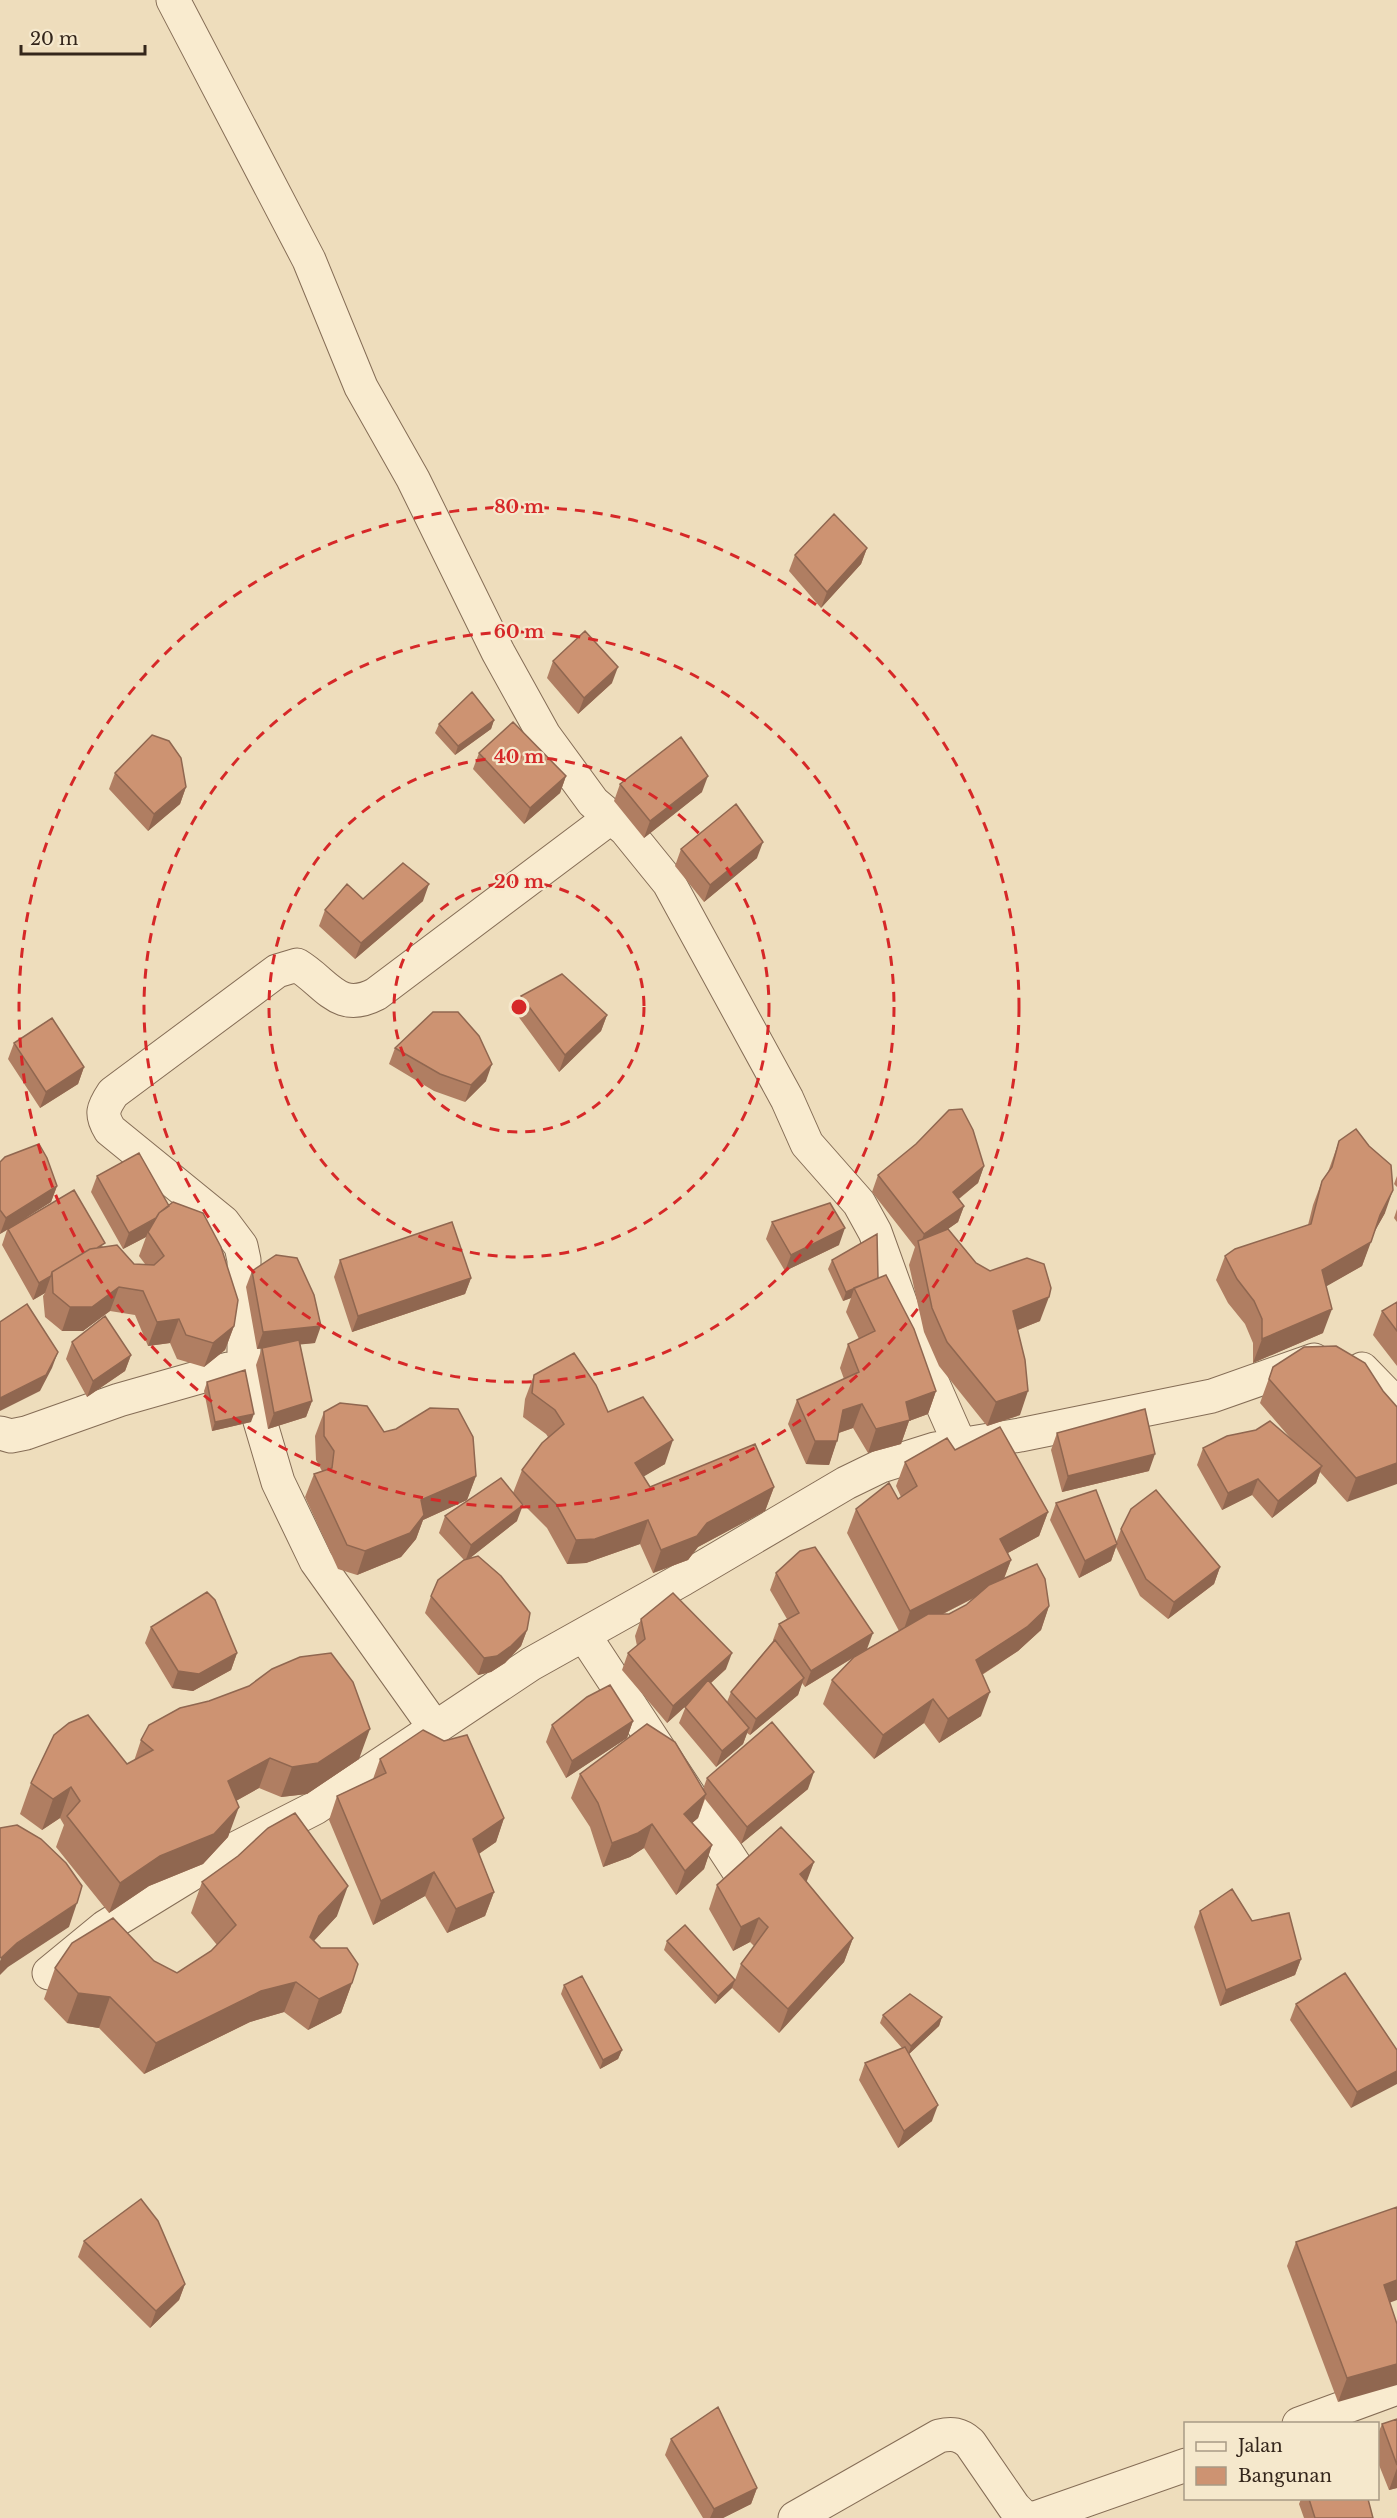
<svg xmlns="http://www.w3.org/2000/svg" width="1397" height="2518" viewBox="0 0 1397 2518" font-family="'Libre Baskerville',serif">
	<rect width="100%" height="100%" fill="#eeddbc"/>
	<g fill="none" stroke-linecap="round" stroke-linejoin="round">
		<g stroke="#856d56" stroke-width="35">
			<path id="minor" d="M173,0L309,260L361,387L413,479L498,652L544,735L593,802L626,830L669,883L787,1099L807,1144L859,1203L875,1232L915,1343L960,1445
				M244,1367V1260L241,1246L223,1222L110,1130C100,1114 103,1108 113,1093L277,971L297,965C327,983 338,1014 376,994L610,818
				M1362,1369L1397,1405
				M0,1433L11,1436L26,1433L119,1400L228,1369L244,1367L278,1482L316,1561L435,1728
				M584,1635L742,1876
				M49,1973L105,1927L219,1857L315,1808L531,1664L683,1579L846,1483L881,1466L935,1449L1020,1435L1212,1396L1314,1360
				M1299,2424L1397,2388
				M795,2518L939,2436C952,2433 960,2434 970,2443L1014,2507L1023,2516L1031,2518
				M1035,2518L1186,2465"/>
		</g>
		<use href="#minor" stroke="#f9ebcf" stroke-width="33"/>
	</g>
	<path fill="#b07e62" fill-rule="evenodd" d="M867,548L861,564L821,608L789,571L795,555Z
		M553,661L612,683L578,714L547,678Z
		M494,720L491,729L455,755L435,733L439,724Z
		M479,753L566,776L560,793L524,824L473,769Z
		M115,773L186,787L180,804L148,831L109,789Z
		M620,784L702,792L644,838L614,801Z
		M681,849L757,858L704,902L675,866Z
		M363,899L423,901L355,959L319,926L325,910Z
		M521,996L607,1015L601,1031L559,1072L515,1012Z
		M14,1043L84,1067L78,1084L40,1108L8,1059Z
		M395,1048L486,1081L465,1102L434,1091L389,1064Z
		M1339,1141L1385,1213L1373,1234L1362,1266L1326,1286L1323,1333L1253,1363V1343L1245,1324L1228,1303L1216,1280L1225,1256L1308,1225L1313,1205L1322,1181L1328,1172Z
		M0,1162L57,1186L51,1202L27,1217L104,1247L134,1264H145L139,1256L146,1237L123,1249L91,1192L97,1176L234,1326L225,1350L204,1367L177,1359L170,1343L148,1346L135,1315L110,1311L83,1331H62L45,1317L43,1296L45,1293L33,1300L2,1245L7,1230L0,1234Z
		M984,1166L978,1183L959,1199L964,1206L958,1222L948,1229L976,1263L1040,1321L1018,1330L1020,1415L987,1426L939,1366L924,1332L909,1265L915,1247L872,1192L878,1175Z
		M1397,1176V1187L1394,1184Z
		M1397,1209V1222L1394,1218Z
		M772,1222L839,1245L785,1271L766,1239Z
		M340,1260L471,1278L465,1294L352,1332L334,1277Z
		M832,1260L878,1278L936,1391L928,1414L909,1421L901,1444L868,1453L853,1428L839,1433L829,1465L806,1464L788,1424L797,1400L844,1379L840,1368L848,1344L859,1339L846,1312L851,1298L843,1301L828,1269Z
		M252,1271L315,1343L300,1344L312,1401L306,1417L268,1429L256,1365L262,1348H263L257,1349L246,1287Z
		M1397,1302V1366L1373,1335L1382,1311Z
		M72,1342L131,1355L125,1371L87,1397L66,1359Z
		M1273,1367L1383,1391L1397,1407L1347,1502L1320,1472L1316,1483L1272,1518L1252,1495L1222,1510L1197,1465L1203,1448L1256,1430L1292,1440L1260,1403Z
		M534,1375L608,1412L665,1464L643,1476L650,1487H774L765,1511L698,1547L688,1560L653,1573L640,1544L586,1563L567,1564L547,1528L518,1499L517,1521L470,1558L527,1630L521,1646L505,1663L491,1672L478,1675L425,1613L431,1596L464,1560L439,1533L445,1516L513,1493L522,1470L548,1437L546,1434L523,1417L525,1399Z
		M207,1382L251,1422L212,1431L204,1391Z
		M324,1412L384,1432L476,1476L467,1500L423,1520L416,1539L401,1557L357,1575L338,1569L305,1497L314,1474L322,1471L316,1460L315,1436Z
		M1057,1433L1149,1471L1062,1492L1051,1450Z
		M955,1450L1048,1512L1039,1536L1008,1553L1011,1560L1004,1579L1049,1606L1041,1630L1018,1651L982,1675L981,1716L939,1743L924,1723L874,1759L823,1704L832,1680L853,1658L805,1687L802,1683L798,1695L750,1735L747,1733L743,1744L716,1767L679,1723L686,1706L667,1723L622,1670L628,1653L637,1646L635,1636L641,1619L726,1669L711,1683L727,1702L731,1692L773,1641V1640L779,1624L787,1619L770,1590L776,1573L867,1649L899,1631L847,1533L856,1509L898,1499L901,1497L896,1486L905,1462ZM976,1597L966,1605L949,1614H943Z
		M1056,1503L1116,1543L1121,1529L1220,1567L1214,1584L1168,1619L1140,1596L1116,1547L1111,1561L1079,1578L1050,1520Z
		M151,1627L237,1653L231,1670L193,1691L172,1688L145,1643Z
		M633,1721L627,1738L566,1778L546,1742L552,1725Z
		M141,1740L359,1759L307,1794L281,1797L259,1788L236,1801L228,1837L203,1864L149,1886L109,1913L56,1847L64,1825L60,1818L42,1830L20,1814L31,1783L127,1764L134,1761Z
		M380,1759L504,1818L496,1842L479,1854L494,1892L485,1916L447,1933L425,1896L373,1925L329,1820L337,1796L373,1779Z
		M580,1774L703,1789L707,1778L808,1789L741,1844L705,1799L698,1818L692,1823L712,1845L704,1869L676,1895L644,1848L630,1857L603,1867L590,1827L571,1798Z
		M814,1862L806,1881L853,1938L844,1962L779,2033L732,1988L715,2004L664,1950L667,1941L735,1980L741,1964L754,1946L750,1942L733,1951L709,1909L717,1885Z
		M202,1882L337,1916L314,1941L352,1983L341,2013L308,2030L284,2012L250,2022L144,2074L99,2028L67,2023L44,1999L55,1968L154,1961L177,1973L211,1951L217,1945L191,1913Z
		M1200,1911L1252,1921L1301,1959L1295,1975L1220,2006L1194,1927Z
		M564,1985L622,2050L618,2059L600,2069L561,1994Z
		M1296,2004L1397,2050L1351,2108L1290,2020Z
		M883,2015L942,2017L939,2026L909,2054L932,2121L898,2148L859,2080L865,2063L902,2048L880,2023Z
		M84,2241L185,2284L179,2300L150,2328L78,2257Z
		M1296,2242L1390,2303L1338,2402L1287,2266Z
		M1397,2419V2488L1389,2490L1377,2460V2436L1382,2424Z
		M671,2439L757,2488L751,2504L723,2518H703L665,2455Z
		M1301,2499H1368L1373,2518H1304L1299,2504Z"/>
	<path fill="#906750" d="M867,548L861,564L821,608L827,592Z
		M618,667L612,683L578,714L584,698Z
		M494,720L491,729L455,755L458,746Z
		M566,776L560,793L524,824L530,808Z
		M708,776L702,792L644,838L650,821Z
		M186,787L180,804L148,831L154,814Z
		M763,842L757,858L704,902L710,885Z
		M429,884L423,901L355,959L361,943Z
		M607,1015L601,1031L559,1072L565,1055Z
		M492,1064L486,1081L465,1102L471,1085Z
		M84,1067L78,1084L40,1108L46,1092Z
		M984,1166L978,1183L947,1208L953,1192Z
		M57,1186L51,1202L0,1234L6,1218Z
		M1393,1190L1385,1213L1371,1238L1380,1215Z
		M964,1206L958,1222L919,1249V1248L924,1234Z
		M171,1210L148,1232L146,1237L123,1249L129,1233Z
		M845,1228L839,1245L785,1271L791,1255Z
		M1371,1242L1362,1266L1313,1294L1322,1270Z
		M51,1276L45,1293L33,1300L39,1283Z
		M471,1278L465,1294L352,1332L358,1316Z
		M119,1287L110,1311L83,1331H62L70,1307Z
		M854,1289L851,1298L843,1301L846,1292Z
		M1049,1297L1040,1321L1005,1335L1013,1311Z
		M1332,1309L1323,1333L1253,1363L1262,1339Z
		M179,1319L170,1343L148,1346L157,1322Z
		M234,1326L225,1350L204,1367L213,1343Z
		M321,1326L315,1343L257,1349L263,1332Z
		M58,1352L52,1368L40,1391L0,1411V1398Z
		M131,1355L125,1371L87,1397L93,1381Z
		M936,1391L928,1414L909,1421L901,1444L868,1453L876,1429L906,1402Z
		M1028,1391L1020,1415L987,1426L996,1402Z
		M312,1401L306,1417L268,1429L274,1413Z
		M862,1404L853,1428L835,1434L843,1410Z
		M254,1414L251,1422L212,1431L215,1422Z
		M673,1440L665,1464L626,1487L635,1463Z
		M815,1441H837L829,1465L806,1464Z
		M1155,1454L1149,1471L1062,1492L1068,1476Z
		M1397,1463V1484L1347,1502L1356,1478Z
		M1322,1466L1316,1483L1272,1518L1278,1501Z
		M476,1476L467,1500L423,1520L416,1539L401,1557L357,1575L365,1551L421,1500Z
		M1258,1479L1252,1495L1222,1510L1228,1493Z
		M774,1487L765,1511L698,1547L688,1560L653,1573L661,1550L707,1523Z
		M523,1505L517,1521L465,1562L471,1545Z
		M1048,1512L1039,1536L991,1562L1000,1539Z
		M648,1520L640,1544L586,1563L567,1564L576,1540Z
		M1117,1544L1111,1561L1079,1578L1085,1561Z
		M1011,1560L1002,1583L902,1635L910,1611Z
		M1220,1567L1214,1584L1168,1619L1174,1602Z
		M1049,1606L1041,1630L1018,1651L967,1684L976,1660Z
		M527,1630L521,1646L505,1663L491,1672L478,1675L484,1658Z
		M873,1633L867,1649L805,1687L811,1671Z
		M237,1653L231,1670L193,1691L172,1688L178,1671Z
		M732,1653L726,1669L667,1723L673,1706Z
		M804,1678L798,1695L750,1735L756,1719Z
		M990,1692L981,1716L939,1743L948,1719Z
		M933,1699L924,1723L874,1759L883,1735Z
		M633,1721L627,1738L566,1778L572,1761Z
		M749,1728L743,1744L716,1767L722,1751Z
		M370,1729L359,1759L307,1794L281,1797L292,1767Z
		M270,1758L259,1788L216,1812L228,1781Z
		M814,1772L808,1789L741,1844L747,1827Z
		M71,1787L60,1818L42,1830L53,1799Z
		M706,1794L698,1818L675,1838L684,1814Z
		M239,1807L228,1837L203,1864L149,1886L109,1913L120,1883L160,1856Z
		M504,1818L496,1842L465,1863L473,1839Z
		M652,1824L644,1848L630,1857L603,1867L612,1843Z
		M712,1845L704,1869L676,1895L685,1871Z
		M814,1862L805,1886L800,1874Z
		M434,1872L425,1896L373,1925L381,1901Z
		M348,1886L337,1916L308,1947L310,1937L319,1916Z
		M494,1892L485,1916L447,1933L456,1909Z
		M77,1903L69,1927L8,1967L0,1975V1961L1,1958L17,1943Z
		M759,1918L750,1942L733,1951L741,1927Z
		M853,1938L844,1962L779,2033L788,2009Z
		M1301,1959L1295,1975L1220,2006L1226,1990Z
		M735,1980L732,1988L715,2004L718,1996Z
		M296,1982L284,2012L250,2022L144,2074L156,2043L261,1991Z
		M352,1983L341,2013L308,2030L319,1999Z
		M78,1993L110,1997L99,2028L67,2023Z
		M942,2017L939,2026L908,2055L911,2046Z
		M622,2050L618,2059L600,2069L603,2060Z
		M1397,2071V2084L1351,2108L1357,2092Z
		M938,2105L932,2121L898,2148L904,2131Z
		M1397,2280V2300L1375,2308L1384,2285Z
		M185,2284L179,2300L150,2328L156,2311Z
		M1397,2364V2385L1338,2402L1347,2378Z
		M1397,2468V2488L1389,2490Z
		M757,2488L751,2504L723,2518H710L714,2509Z"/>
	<path fill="#cd9372" stroke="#906750" stroke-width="1.5" d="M834,514L867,548L827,592L795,555Z
		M585,631L618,667L584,698L553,661Z
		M472,692L494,720L458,746L439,724Z
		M513,722L566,776L530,808L479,753Z
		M152,735L169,741L181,758L186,787L154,814L115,773Z
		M681,737L708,776L650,821L620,784Z
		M736,804L763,842L710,885L681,849Z
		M403,863L429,884L361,943L325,910L347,884L363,899Z
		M562,974L607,1015L565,1055L521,996Z
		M433,1012H458L479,1036L492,1064L471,1085L440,1074L395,1048Z
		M52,1018L84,1067L46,1092L14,1043Z
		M962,1109L973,1130L984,1166L953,1192L964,1206L924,1234L878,1175L916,1144L949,1110Z
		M1356,1129L1369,1146L1391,1165L1393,1190L1380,1215L1371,1242L1322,1270L1332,1309L1262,1339V1319L1254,1301L1237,1279L1225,1256L1235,1249L1311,1224L1322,1181L1332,1167L1339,1141Z
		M39,1144L47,1158L57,1186L6,1218L0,1210V1162L5,1157Z
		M139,1153L169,1206L159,1213L156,1218L129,1233L97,1176Z
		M74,1190L105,1243L97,1248L90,1249L52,1272L51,1276L39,1283L8,1229Z
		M173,1202L203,1213L221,1247L238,1300L234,1326L213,1343L186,1335L179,1319L157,1322L143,1291L119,1287L92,1307H70L53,1293L52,1272L90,1249L117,1245L134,1264L154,1265L164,1256L148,1232L159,1213Z
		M830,1203L845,1228L791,1255L772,1222Z
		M452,1222L471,1278L358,1316L340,1260Z
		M948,1229L976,1263L990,1271L1027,1258L1044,1264L1051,1288L1049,1297L1013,1311L1025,1360L1028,1391L996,1402L947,1342L932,1308L918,1241Z
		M877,1234L878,1278L846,1292L832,1260Z
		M276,1255L297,1258L314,1295L321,1326L263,1332L252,1271Z
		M886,1275L914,1329L936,1391L906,1402L910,1420L876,1429L862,1404L843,1410L837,1441H815L797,1400L859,1372L848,1344L875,1331L854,1288Z
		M1397,1302V1331L1382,1311Z
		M27,1304L58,1352L46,1375L0,1398V1322Z
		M105,1316L131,1355L93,1381L72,1342Z
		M299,1340L312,1401L274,1413L262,1348Z
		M1336,1346L1365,1363L1383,1391L1397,1407V1463L1356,1478L1269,1379L1273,1367L1304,1347Z
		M574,1353L596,1385L608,1412L643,1397L673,1440L635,1463L650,1487L755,1444L774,1487L707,1523L697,1536L661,1550L648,1520L595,1539L576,1540L556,1504L522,1470L542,1443L564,1424L555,1410L532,1393L534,1375Z
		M245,1370L254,1414L215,1422L207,1382Z
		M340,1403L367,1406L384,1432L396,1429L430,1408L458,1409L473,1437L476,1476L421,1500L424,1515L410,1533L365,1551L347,1545L314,1474L332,1468L334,1451L324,1436V1412Z
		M1145,1409L1155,1454L1068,1476L1057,1433Z
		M1270,1421L1322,1466L1278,1501L1258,1479L1228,1493L1203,1448L1227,1436L1256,1430Z
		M1000,1427L1048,1512L1000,1539L1011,1560L910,1611L856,1509L889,1483L898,1499L917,1486L905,1462L947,1438L955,1450Z
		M501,1478L523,1505L471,1545L445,1516Z
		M1096,1490L1117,1544L1085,1561L1056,1503Z
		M1156,1490L1220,1567L1174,1602L1146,1579L1121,1529L1131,1509Z
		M815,1547L873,1633L811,1671L779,1624L799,1613L776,1573L800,1551Z
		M478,1556L501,1576L530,1613L527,1630L511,1646L497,1656L484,1658L431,1596L438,1580L464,1560Z
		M1037,1564L1045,1579L1049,1606L1027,1627L976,1660L990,1692L948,1719L933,1699L883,1735L832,1680L854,1657L928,1614H949L966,1605L989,1585Z
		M207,1592L215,1600L237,1653L199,1674L178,1671L151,1627Z
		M673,1593L732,1653L673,1706L628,1653L645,1639L641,1619Z
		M775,1640L804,1678L756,1719L731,1692Z
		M331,1653L353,1682L370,1729L318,1763L292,1767L270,1758L228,1781L239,1807L214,1834L160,1856L120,1883L67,1816L80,1801L71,1787L53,1799L31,1783L54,1735L69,1723L88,1715L127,1764L153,1750L141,1740L149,1725L180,1708L209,1701L249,1686L272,1669L300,1657Z
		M708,1680L749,1728L722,1751L685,1707Z
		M610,1685L633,1721L572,1761L552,1725L587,1697Z
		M772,1722L814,1772L747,1827L707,1778Z
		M647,1724L675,1742L706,1794L684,1814L712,1845L685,1871L652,1824L638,1833L612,1843L598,1803L580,1774Z
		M423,1730L444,1741L467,1735L504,1818L473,1839L494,1892L456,1909L434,1872L381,1901L337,1796L386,1773L380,1759Z
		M295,1813L348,1886L319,1916L310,1937L321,1948H347L358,1964L352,1983L319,1999L296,1982L261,1991L156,2043L110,1997L78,1993L55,1968L72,1943L113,1918L154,1961L177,1973L211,1951L236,1925L202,1882L238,1856L268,1828Z
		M17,1825L41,1839L66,1863L82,1886L77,1903L17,1943L1,1958L0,1957V1828Z
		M781,1827L814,1862L800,1874L853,1938L788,2009L741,1964L768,1927L759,1918L741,1927L717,1885Z
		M1232,1889L1252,1921L1289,1913L1301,1959L1226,1990L1200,1911Z
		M685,1925L735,1980L718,1996L667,1941Z
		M1345,1973L1397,2050V2071L1357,2092L1296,2004Z
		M582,1976L622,2050L603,2060L564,1985Z
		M910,1994L942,2017L911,2046L883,2015Z
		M905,2047L938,2105L904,2131L865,2063Z
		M141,2199L158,2221L185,2284L156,2311L84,2241Z
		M1397,2207V2280L1384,2285L1397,2324V2364L1347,2378L1296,2242Z
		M718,2407L757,2488L714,2509L671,2439Z
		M1397,2419V2465L1382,2424Z
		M1309,2499H1368L1373,2518H1315Z"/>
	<g fill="none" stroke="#d62828" stroke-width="3" stroke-dasharray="10 8">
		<circle cx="519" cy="1007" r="125"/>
		<circle cx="519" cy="1007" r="250"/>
		<circle cx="519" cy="1007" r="375"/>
		<circle cx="519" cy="1007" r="500"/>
	</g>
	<circle cx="519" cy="1007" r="9" fill="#d62828" stroke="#f5e8cc" stroke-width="3"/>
	<g font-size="18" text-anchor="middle" font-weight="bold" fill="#d62828" stroke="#f5e8cc" stroke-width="4.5" stroke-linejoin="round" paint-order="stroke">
		<text x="519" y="513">80 m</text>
		<text x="519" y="638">60 m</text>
		<text x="519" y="763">40 m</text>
		<text x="519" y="888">20 m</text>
	</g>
	<rect x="1184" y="2422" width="195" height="78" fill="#f5e8cc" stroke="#a89a85" stroke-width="1.5"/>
	<rect x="1196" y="2442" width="30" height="9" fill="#f9ebcf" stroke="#a89a85" stroke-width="1.5"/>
	<text x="1238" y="2452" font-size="18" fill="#34261b">Jalan</text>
	<rect x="1196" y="2467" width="30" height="18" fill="#cd9372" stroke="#a89a85" stroke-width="1.5"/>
	<text x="1238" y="2482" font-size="18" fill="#34261b">Bangunan</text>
	<path d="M21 45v9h124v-9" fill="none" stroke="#34261b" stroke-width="3"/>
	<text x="30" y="45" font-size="18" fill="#34261b" stroke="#f5e8cc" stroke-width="4.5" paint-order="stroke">20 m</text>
</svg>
